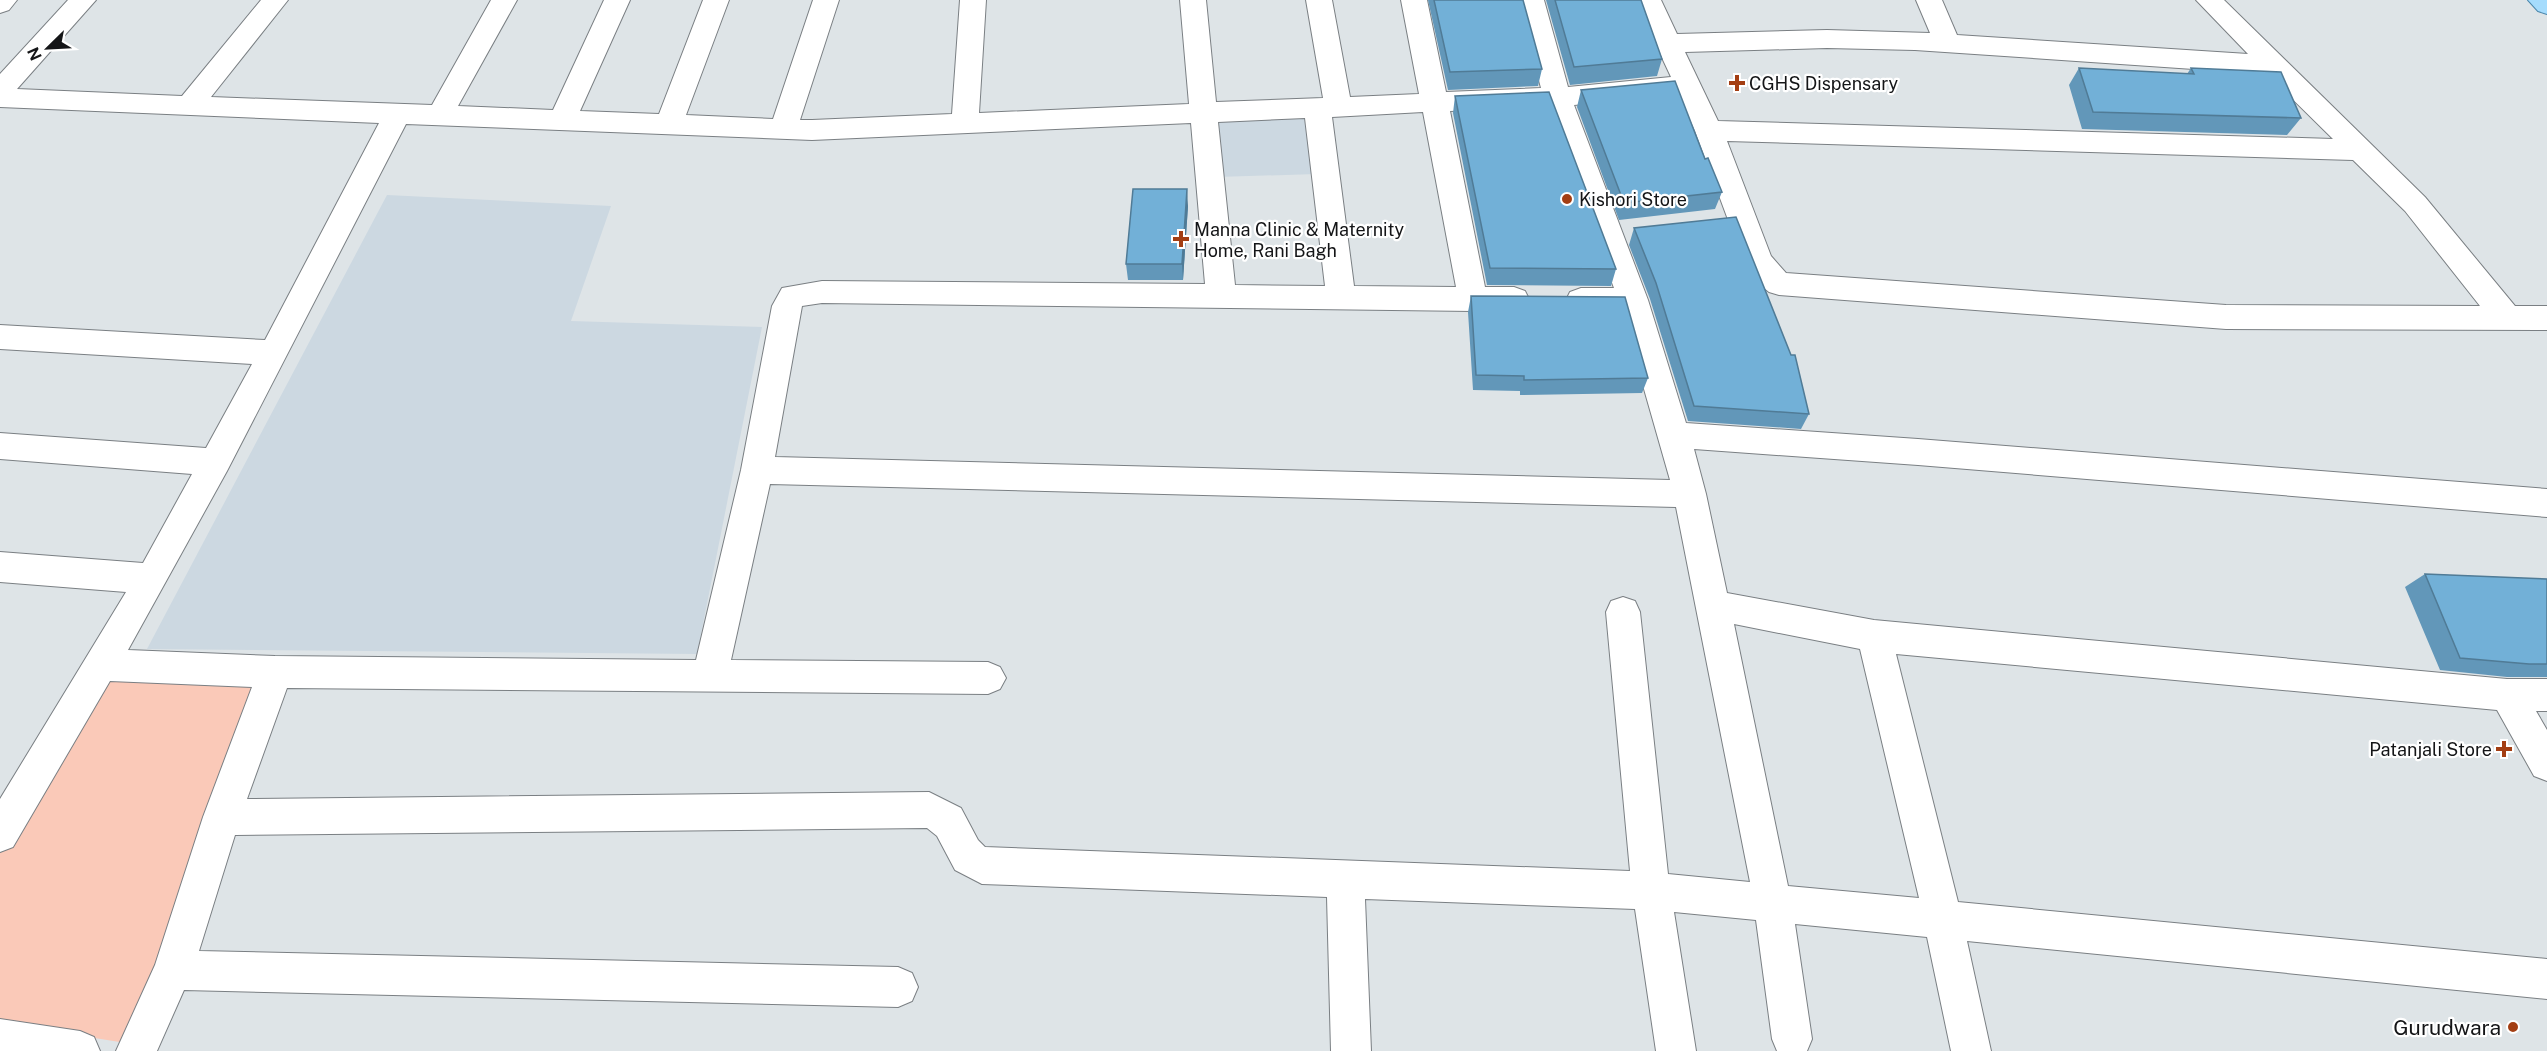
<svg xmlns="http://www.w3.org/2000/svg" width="2547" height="1051" viewBox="0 0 2547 1051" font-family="'Public Sans',sans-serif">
	<rect width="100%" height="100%" fill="#dee4e7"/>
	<path fill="#ccd8e1" d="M1308,112L1317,174L1217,177L1209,116Z
		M387,195L611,206L571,321L762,327L697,654L147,649Z"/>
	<path fill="#fac9b8" d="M99,675L263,684L126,1043L0,1023V846Z"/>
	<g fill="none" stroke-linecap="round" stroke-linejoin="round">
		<g stroke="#7a7f83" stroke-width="2">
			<path id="minor" d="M0,0H17L9,10L0,13Z
				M68,0H96L17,89L182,96L261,0H288L211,97L432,105L491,0H517L458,106L553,110L604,0H630L580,111L659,114L703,0H729L686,115L773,119L813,0H839L800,120H812L952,114L960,0H986L979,113L1189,104L1180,0H1206L1216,102L1323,98L1306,0H1332L1350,97L1419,94L1401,0H1427L1446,92L1541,88L1518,0H1544L1568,87L1671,77L1635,0H1661L1677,34L1827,30L1930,33L1916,0H1942L1957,35L2248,54L2196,0H2224L2425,197L2515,306H2547V330L2226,329L1779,295L1769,292L1759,284L1743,260L1695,131L1679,95L1574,105L1648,300L1686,423L1918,439L2547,489V517L1918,465L1694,449L1706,494L1727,593L1874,620L2507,679H2547V711H2536L2547,730V781L2534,776L2497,710L1896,654L1958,902L2547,959V999L1967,941L1991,1051H1951L1927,937L1795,924L1812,1039L1807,1051H1777L1772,1039L1756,920L1674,912L1696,1051H1656L1635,909L1365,899L1371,1051H1331L1327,897L982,884L955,870L937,836L927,828L235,835L199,951L898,967L912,973L918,987L912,1001L898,1007L184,990L157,1051H116L155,965L203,817L252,687L110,681L13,847L0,852V799L126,592L0,582V552L143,563L192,474L0,459V433L206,448L252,364L0,349V325L265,340L379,123L0,107V74ZM1827,48L1915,50L2267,74L2333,139L1718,121L1685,52ZM1547,107L1614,288H1581L1570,292L1566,300L1570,308L1581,312H1622L1670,480L775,457L802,306L822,303L1473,311H1514L1525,307L1529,299L1525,291L1514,287H1485L1450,111ZM1423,112L1456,287L1354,286L1332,117ZM1305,118L1325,286L1235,285L1218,122ZM1191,123L1205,284L822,281L782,288L772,306L741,470L696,660L275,656L128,650L227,471L406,124L812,140ZM1727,141L2353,160L2405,211L2480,306L2226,305L1786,273L1771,256ZM770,484L1676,507L1750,882L1668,874L1640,612L1635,601L1623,597L1611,601L1606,612L1630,871L985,847L978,840L961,808L929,792L247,799L287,688L988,694L1000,689L1006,678L1000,667L988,662L731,660ZM1734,624L1860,649L1919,898L1788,886Z
				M0,1019L80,1031L94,1037L100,1051H0Z"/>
		</g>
		<g stroke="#4b87ab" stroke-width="2">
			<path id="major" d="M2528,0H2547V14L2538,11Z"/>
		</g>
		<use href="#minor" fill="#fff" fill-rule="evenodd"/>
		<use href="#major" fill="#a5dcfd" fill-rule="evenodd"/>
	</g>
	<path fill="#6297b9" d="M1428,0H1523L1542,69L1538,86L1448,90Z
		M1546,0H1641L1662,59L1657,76L1570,85Z
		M2079,68L2187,74L2191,68L2301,118L2287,135L2082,129L2069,85Z
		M1581,90L1705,159L1722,192L1715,209L1619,220L1577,107Z
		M1455,96L1616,269L1611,286L1487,285L1453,113Z
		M1188,206L1183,280H1128L1126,264Z
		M1634,228L1809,414L1801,429L1688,421L1650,299L1629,245Z
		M1471,296L1648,378L1642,393L1520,395V391L1473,390L1468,312Z
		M2425,574L2547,579V677H2507L2440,670L2405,587Z"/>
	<path fill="#507b96" d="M1187,189L1188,206L1183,280L1182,264Z"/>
	<path fill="#72b0d7" stroke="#507b96" stroke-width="1.5" d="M1434,0H1523L1542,69L1450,72Z
		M1555,0H1641L1662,59L1574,67Z
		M2079,68L2194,74L2191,68L2281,72L2301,118L2093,112Z
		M1675,81L1705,159L1708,158L1722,192L1624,203L1581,90Z
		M1549,92L1616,269L1490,268L1455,96Z
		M1133,189H1187L1182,264H1126Z
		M1736,217L1791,355H1795L1809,414L1694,406L1656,283L1634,228Z
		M1471,296L1625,297L1648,378L1524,380V376L1476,375Z
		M2425,574L2547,579V664H2529L2460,658Z"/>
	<g fill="#a33e13" stroke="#fff" stroke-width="2">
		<path d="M1734 74h6v6h6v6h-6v6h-6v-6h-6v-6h6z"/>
		<circle cx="1567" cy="199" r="6"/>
		<path d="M1178 230h6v6h6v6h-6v6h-6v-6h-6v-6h6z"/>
		<path d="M2501 740h6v6h6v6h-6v6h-6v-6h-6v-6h6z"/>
		<circle cx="2513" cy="1027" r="6"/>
	</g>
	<g text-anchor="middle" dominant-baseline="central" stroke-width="4.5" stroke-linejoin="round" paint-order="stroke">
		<g font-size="18" fill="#141517" stroke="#fff" text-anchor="start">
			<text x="1749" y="83">CGHS Dispensary</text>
			<text x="1579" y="199">Kishori Store</text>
			<text x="1194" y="229">Manna Clinic &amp; Maternity<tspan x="1194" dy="21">Home, Rani Bagh</tspan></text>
			<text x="2492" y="749" text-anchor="end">Patanjali Store</text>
		</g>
		<g font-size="21" fill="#141517" stroke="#fff" text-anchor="end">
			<text x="2501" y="1027">Gurudwara</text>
		</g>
	</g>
	<g transform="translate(48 48) rotate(246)" stroke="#ffffff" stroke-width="4.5" paint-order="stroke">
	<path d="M0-4.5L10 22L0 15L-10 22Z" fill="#141517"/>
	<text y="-9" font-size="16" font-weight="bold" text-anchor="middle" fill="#141517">N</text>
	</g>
</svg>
